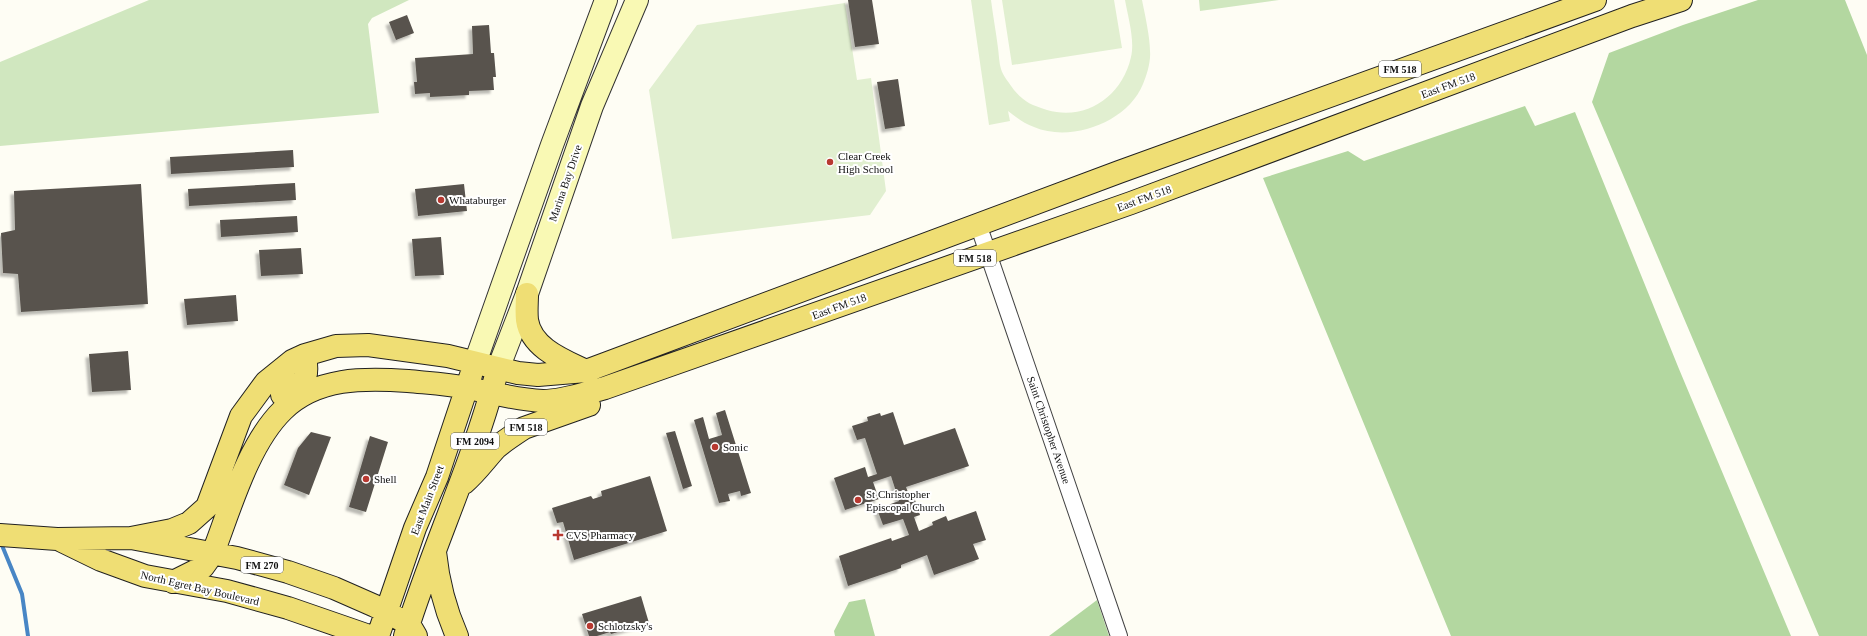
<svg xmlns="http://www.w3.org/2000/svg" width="1867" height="636" viewBox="0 0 1867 636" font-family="'Times New Roman',serif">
	<defs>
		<filter id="shadow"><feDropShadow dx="-3.5" dy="3.5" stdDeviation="1" flood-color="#0004"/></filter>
	</defs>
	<rect width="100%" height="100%" fill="#fefdf4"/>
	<path fill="#d0e7bf" d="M149,0H409L372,18L368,24L379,113L0,146V62Z
		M1199,0H1279L1200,11Z"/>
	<path fill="#b3d7a0" d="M1758,0H1845L1867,55V636H1819L1592,102L1609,53L1683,25Z
		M1525,106L1535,126L1575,112L1679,369L1791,636H1451L1263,178L1348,151L1364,161Z
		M865,599L875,636H835L834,631L849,602Z
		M1097,600L1109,636H1049Z"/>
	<path fill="#e1efd0" d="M971,0H991C993,16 996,32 998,48C999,55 999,63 1001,69C1003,76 1010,84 1014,90C1024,102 1031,105 1047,110C1086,121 1122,97 1131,57C1135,40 1128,17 1125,0H1142C1145,15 1150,37 1150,51C1151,61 1147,75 1143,84C1128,122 1071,143 1034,127C1024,124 1016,117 1008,111L1010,121L989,125Z
		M1002,0H1114L1122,48L1012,65Z
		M845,3L857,80L871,78L886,191L870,215L672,239L649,90L697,25Z"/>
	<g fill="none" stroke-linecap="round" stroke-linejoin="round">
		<path stroke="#4886c5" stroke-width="4" d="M1,543L22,594L28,636"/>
	</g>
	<path fill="#58534d" filter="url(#shadow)" d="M848,0H872L879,44L855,47Z
		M407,15L414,33L396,40L389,22Z
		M489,25L491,53H494L496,77H493L494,90L469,91V95L430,97V93L415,94L414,82H417L415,58L473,54L472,26Z
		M898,79L905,126L885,129L877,82Z
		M293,150L294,167L171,174L170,157Z
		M295,183L296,200L189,206L188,189Z
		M141,184L148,304L21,312L18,274L3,273L1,233L15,230L14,191Z
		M464,184L467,211L418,216L415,189Z
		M297,216L298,232L221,237L220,220Z
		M441,237L444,275L415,276L412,239Z
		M301,248L303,274L261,276L259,250Z
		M236,295L238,321L187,325L184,299Z
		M128,351L131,390L92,392L89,354Z
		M725,410L751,493L741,496L740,491L728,494L730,501L719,503L694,420L703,417L709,439L722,435L716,413Z
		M893,412L904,445L955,428L969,466L906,487L909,495L913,494L920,515L914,517L919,531L933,525L932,522L946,516L948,521L976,511L986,540L973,544L979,559L934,575L927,555L901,565V568L848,586L839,556L891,538L892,541L909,535L903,519L883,525L877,509L899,501L891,476L873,482L879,499L845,510L834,478L865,467L868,477L877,474L865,438L857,440L852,426L868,421L867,417L880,413L881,416Z
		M675,431L692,486L683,489L666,433Z
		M311,432L331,437L309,495L284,485L298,448Z
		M370,436L388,442L366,512L349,507Z
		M650,476L667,531L574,560L563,522L557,523L552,508L591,496L593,499L602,496L601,491Z
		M641,596L649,623L611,634L610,632L597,636H589L582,614Z"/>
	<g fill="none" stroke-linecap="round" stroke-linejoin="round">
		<g stroke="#434343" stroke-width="18">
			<path id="street" d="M978,224L1119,636"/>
		</g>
		<g stroke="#323232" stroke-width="24">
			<path id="secondary" d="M475,363L552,145L606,0
				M498,369L527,294L592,106L637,0"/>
		</g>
		<g stroke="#212121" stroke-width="24">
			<path id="primary" d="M527,294C527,303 526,311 527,320C531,348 563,360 586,371
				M282,395C302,378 310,386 305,355
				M464,483C476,473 485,460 496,448C504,441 515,434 524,428L589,405
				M0,535L57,539L131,538L237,558L288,572L334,588L375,606L409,624L416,636
				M131,538L172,530L189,523L207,507L241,416L266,382L292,361L305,355L336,346L368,345L448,356L518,373L538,375L586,371L1119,172L1595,0
				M62,541L101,560L145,576L227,591L288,608L369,636
				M435,552C438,581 445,609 457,636
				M173,582L203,567L213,553C230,509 248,444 283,410C317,377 364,378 408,381C428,383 448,384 468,388C492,393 518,400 543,401C564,401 585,393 605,388L1131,203L1632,16L1681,0
				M378,636L415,528L437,477L471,375
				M405,636C432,549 471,467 495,379"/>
		</g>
		<use href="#street" stroke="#fff" stroke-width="16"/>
		<use href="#secondary" stroke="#f9f9b4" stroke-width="22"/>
		<use href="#primary" stroke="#efde74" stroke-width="22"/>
	</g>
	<g fill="#b83931" stroke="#fff" stroke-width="1.5">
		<circle cx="830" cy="162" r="4"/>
		<circle cx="441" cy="200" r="4"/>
		<circle cx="715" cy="447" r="4"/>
		<circle cx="366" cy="479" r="4"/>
		<circle cx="858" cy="500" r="4"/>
		<path d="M556 529h4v4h4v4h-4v4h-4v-4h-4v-4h4z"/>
		<circle cx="590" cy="626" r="4"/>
	</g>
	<g text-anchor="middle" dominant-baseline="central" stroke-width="4" stroke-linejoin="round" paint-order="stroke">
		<g fill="#fff" stroke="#585858" stroke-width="1">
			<rect x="1379" y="61" width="42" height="16" rx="3"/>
			<rect x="954" y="250" width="42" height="16" rx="3"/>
			<rect x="505" y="419" width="42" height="16" rx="3"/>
			<rect x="451" y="433" width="48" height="16" rx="3"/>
			<rect x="241" y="557" width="42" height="16" rx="3"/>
		</g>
		<g font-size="10" font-weight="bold" fill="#101010">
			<text x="1400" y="69">FM 518</text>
			<text x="975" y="258">FM 518</text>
			<text x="526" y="427">FM 518</text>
			<text x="475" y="441">FM 2094</text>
			<text x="262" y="565">FM 270</text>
		</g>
		<g font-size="11" fill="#101010" stroke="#fff">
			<text transform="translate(1448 85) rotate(-20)">East FM 518</text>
			<text transform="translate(565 183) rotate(-71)">Marina Bay Drive</text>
			<text transform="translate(1144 198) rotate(-20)">East FM 518</text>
			<text transform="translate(839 306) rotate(-20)">East FM 518</text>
			<text transform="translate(1049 430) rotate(71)">Saint Christopher Avenue</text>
			<text transform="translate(427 500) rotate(-69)">East Main Street</text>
			<text transform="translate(200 588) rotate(13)">North Egret Bay Boulevard</text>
		</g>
		<g font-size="11" fill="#101010" stroke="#fff" text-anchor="start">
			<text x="838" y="156">Clear Creek<tspan x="838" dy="13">High School</tspan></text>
			<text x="449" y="200">Whataburger</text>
			<text x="723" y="447">Sonic</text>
			<text x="374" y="479">Shell</text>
			<text x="866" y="494">St Christopher<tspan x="866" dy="13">Episcopal Church</tspan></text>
			<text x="566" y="535">CVS Pharmacy</text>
			<text x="598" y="626">Schlotzsky's</text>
		</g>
	</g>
</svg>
